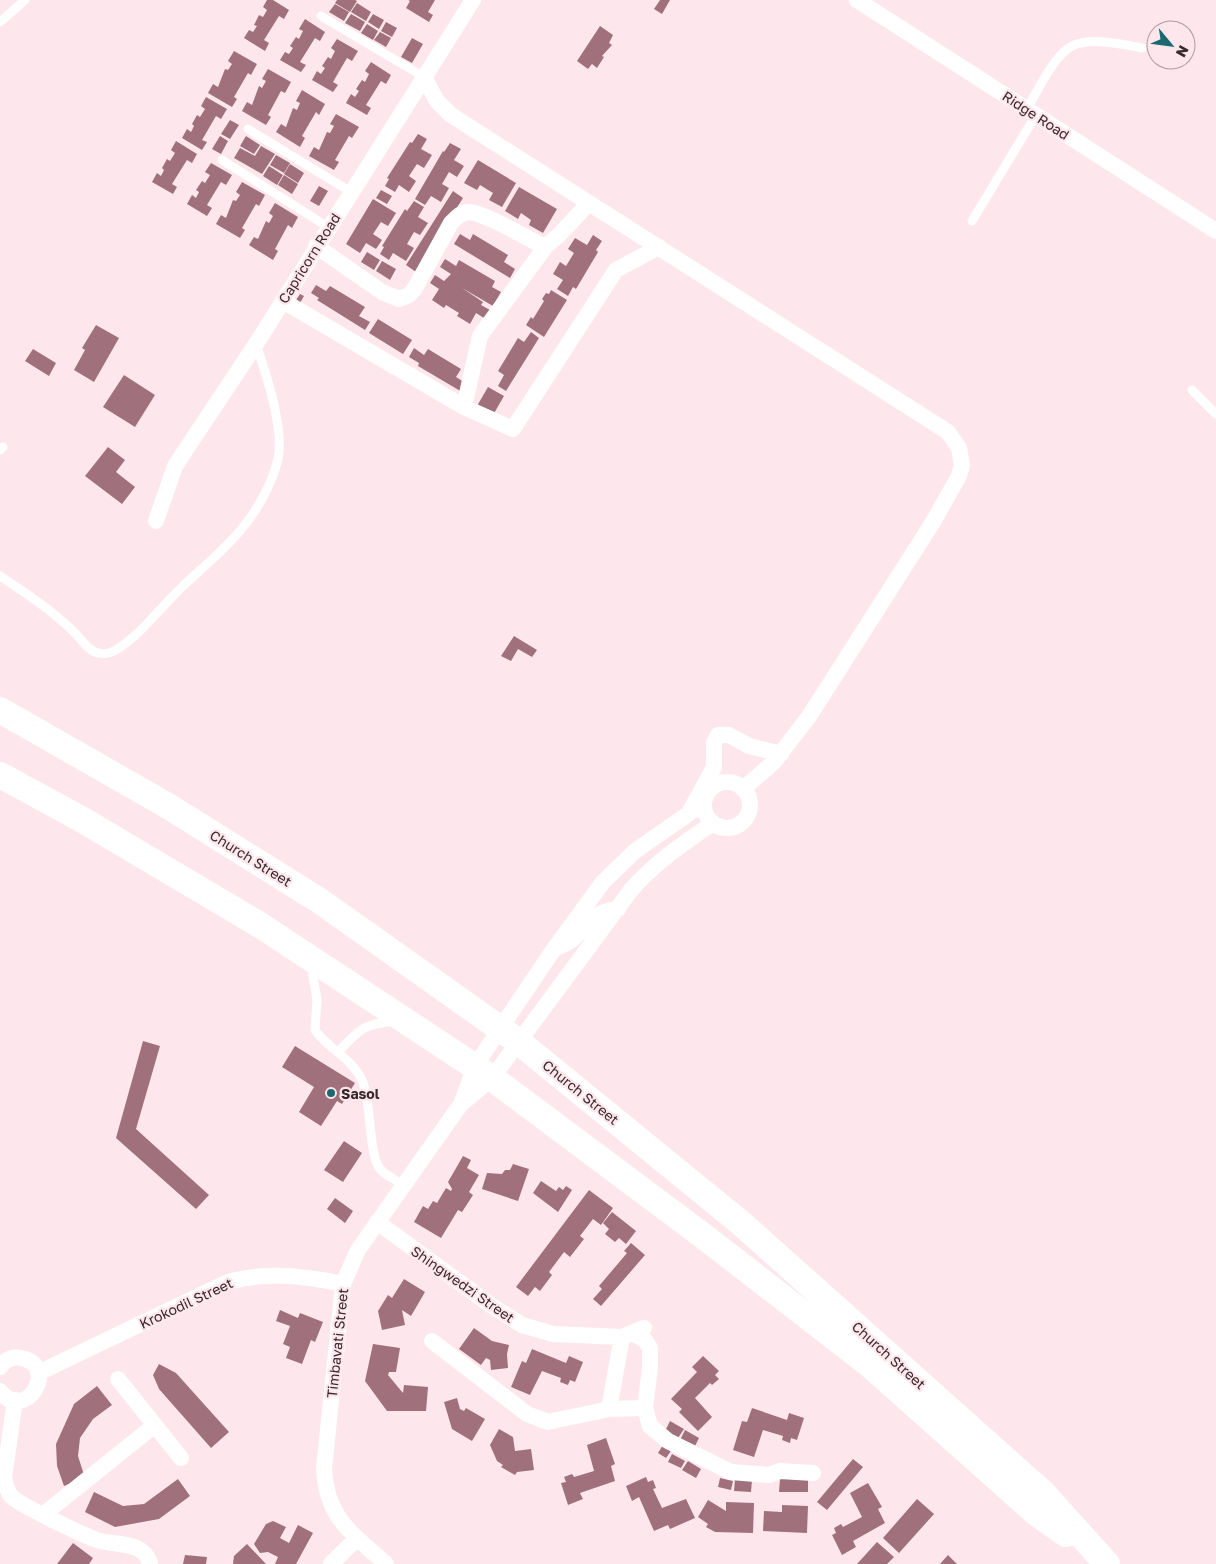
<svg xmlns="http://www.w3.org/2000/svg" width="1216" height="1564" viewBox="0 0 1216 1564" font-family="'Golos Text',sans-serif">
	<rect width="100%" height="100%" fill="#fde7ed"/>
	<path fill="#a0707d" d="M267,0H273L289,10L284,19L279,16L264,40L269,43L265,51L244,38L249,30L253,32L257,26L254,25L259,15L263,17L267,10L263,7Z
		M337,0H355L357,1L350,12L335,3Z
		M408,0H435L428,12L433,15L429,22L406,8L410,1Z
		M660,0H670L662,14L654,9Z
		M357,3L371,12L366,21L351,12Z
		M335,4L349,12L344,21L329,12Z
		M351,14L365,22L360,31L345,23Z
		M373,14L384,20L379,29L368,22Z
		M305,19L325,32L320,41L315,38L300,62L306,65L301,72L280,60L285,52L289,54L293,48L290,46L296,37L299,39L303,31L299,29Z
		M386,22L397,28L392,37L381,31Z
		M367,24L378,31L373,40L361,33Z
		M600,26L613,35L609,43L612,45L602,56L604,57L597,68L592,64L588,69L577,61Z
		M380,32L391,38L386,47L374,40Z
		M412,38L423,44L412,63L401,57Z
		M337,39L358,51L352,61L347,58L333,82L338,85L333,92L312,80L317,71L321,74L325,68L322,66L328,57L331,59L335,51L331,48Z
		M234,51L257,64L251,75L248,73L234,97L237,99L232,107L208,93L213,84L218,87L225,69L228,70L232,64L228,61Z
		M371,62L391,75L386,84L381,81L366,105L371,108L367,115L346,103L351,94L355,97L359,91L356,89L362,80L365,82L369,74L365,71Z
		M268,69L291,82L285,93L281,91L268,115L271,117L266,125L242,111L247,102L252,105L259,86L262,88L266,81L262,79Z
		M302,90L325,104L319,115L316,112L302,136L305,138L300,147L276,132L281,124L286,127L293,108L297,110L300,103L296,101Z
		M206,97L227,109L221,119L216,116L202,140L207,142L202,150L182,138L187,129L191,132L194,126L192,124L197,115L200,117L205,109L201,106Z
		M336,114L359,127L352,138L349,136L335,160L339,162L334,170L309,156L314,147L319,150L327,132L330,133L334,126L330,124Z
		M230,120L239,125L230,139L221,134Z
		M418,134L427,139L421,149L432,155L424,168L417,164L409,176L416,181L409,192L399,185L395,192L385,186L389,179L387,178L410,142L412,143Z
		M220,136L228,141L221,154L212,149Z
		M246,136L260,145L254,154L240,146Z
		M176,141L197,154L192,163L187,160L172,184L177,187L173,194L152,182L157,173L161,176L164,170L162,168L167,159L170,161L175,153L171,150Z
		M450,143L461,149L454,160L464,166L457,177L449,172L442,184L449,188L441,202L431,196L425,205L415,199L443,151L444,152Z
		M261,146L275,154L262,174L234,158L240,148L255,156Z
		M276,155L290,163L284,173L270,165Z
		M478,160L516,183L502,207L489,200L493,193L480,185L477,190L464,183Z
		M211,163L232,175L226,185L221,182L207,205L212,208L207,216L187,204L192,195L196,198L199,192L196,190L202,181L205,183L210,175L205,172Z
		M290,164L304,173L298,183L284,174Z
		M269,166L283,175L277,185L263,176Z
		M284,175L298,184L292,194L278,185Z
		M242,182L265,195L259,206L256,204L242,228L245,230L240,238L216,224L221,215L226,218L233,200L236,201L240,195L236,192Z
		M319,186L328,191L319,206L310,201Z
		M519,187L557,209L543,233L529,225L531,220L521,213L518,219L505,211Z
		M381,190L392,196L387,204L376,198Z
		M453,191L463,198L416,272L406,265Z
		M373,199L396,213L388,226L381,222L373,234L382,240L376,249L366,243L360,253L346,244Z
		M414,201L424,207L418,217L428,223L420,235L414,232L407,244L414,248L406,261L393,253L389,260L380,254L384,247L382,246L405,209L407,211Z
		M275,203L298,217L292,228L288,225L275,249L278,251L273,260L249,245L254,237L258,239L266,221L269,223L273,216L269,213Z
		M460,234L470,240L473,234L508,255L504,262L515,269L510,278L454,244Z
		M593,235L602,241L596,250L598,252L576,289L573,287L568,296L557,289L563,280L553,274L560,262L566,266L574,253L568,249L575,238L587,245Z
		M367,252L380,260L374,270L361,262Z
		M445,259L456,266L459,260L495,281L492,287L501,292L493,306L462,288L483,302L481,305L490,310L484,318L476,313L470,324L457,316L459,313L446,305L444,308L432,300L439,289L430,283L435,275L444,281L451,274L440,267Z
		M382,261L396,269L390,280L376,271Z
		M316,285L326,291L330,286L365,307L359,316L370,322L365,330L317,300L319,298L311,293Z
		M551,290L567,300L544,337L526,325L531,317L533,319L544,301L542,299L546,293L549,294Z
		M300,294L304,296L300,303L296,300Z
		M378,319L412,340L403,354L369,333Z
		M96,325L119,338L94,382L74,370L85,350L82,348Z
		M531,332L539,338L506,391L498,386L504,375L498,371L518,338L524,342Z
		M414,348L424,355L428,349L461,369L456,377L467,384L462,392L418,366L419,363L409,357Z
		M33,349L56,363L49,376L25,361Z
		M124,375L155,395L135,427L103,407Z
		M488,387L504,396L493,415L477,406Z
		M108,447L125,460L116,472L135,487L122,504L85,476Z
		M514,636L537,650L532,657L518,649L511,661L501,656Z
		M143,1041L160,1046L136,1129L209,1195L196,1209L116,1138Z
		M295,1046L355,1083L342,1104L337,1101L321,1126L299,1112L314,1087L282,1067Z
		M344,1141L362,1153L343,1182L324,1170Z
		M463,1156L471,1160L467,1168L479,1175L469,1192L473,1195L462,1212L458,1210L441,1238L414,1222L423,1206L428,1209L433,1201L437,1203L446,1188L451,1191L452,1189L448,1182Z
		M513,1164L529,1169L518,1201L482,1189L487,1173L502,1174L505,1170H510Z
		M541,1181L556,1191L559,1187L563,1190L566,1186L572,1190L558,1212L533,1193Z
		M589,1190L613,1208L601,1225L593,1219L580,1236L584,1239L570,1257L564,1252L549,1272L552,1275L540,1291L535,1287L528,1296L516,1287Z
		M335,1198L353,1211L345,1223L327,1209Z
		M612,1212L636,1231L626,1244L619,1238L615,1242L605,1234L609,1229L603,1223Z
		M631,1243L645,1255L601,1306L593,1299L602,1289L599,1286L627,1253L624,1251Z
		M404,1279L425,1292L411,1316L402,1310L405,1325L382,1330L378,1311L388,1295L392,1298Z
		M280,1310L298,1318L300,1313L323,1322L315,1342L311,1340L302,1364L286,1358L290,1347L283,1344L290,1326L276,1321Z
		M474,1328L492,1341L509,1345L507,1354L508,1368L491,1370L490,1360L486,1358L481,1365L459,1349Z
		M373,1344L400,1348L396,1372H389L388,1375L403,1393L404,1385L428,1387L426,1411H387L365,1381Z
		M532,1349L566,1363L569,1356L583,1362L575,1382L570,1380L568,1385L560,1382L561,1378L542,1371L530,1395L511,1387L522,1361L526,1363Z
		M703,1356L719,1371L715,1375L719,1379L712,1385L710,1383L695,1398L712,1417L698,1431L679,1412L682,1409L671,1399L697,1372L692,1367Z
		M159,1364L176,1373L229,1432L211,1448L159,1389L153,1375Z
		M97,1386L112,1405L93,1419L80,1438L78,1456L85,1478L64,1486L57,1466L56,1444L74,1404Z
		M457,1398L460,1409L464,1411L466,1408L485,1419L472,1441L452,1429L444,1402Z
		M752,1408L787,1420L789,1413L804,1418L797,1440L791,1438L790,1443L782,1440L783,1436L763,1430L754,1457L733,1450L742,1421L747,1422Z
		M670,1421L684,1429L678,1438L665,1431Z
		M499,1429L513,1437L515,1451L531,1449L534,1470L517,1472L515,1475L501,1467L503,1465L497,1461L490,1445Z
		M685,1430L699,1438L694,1448L680,1440Z
		M606,1438L615,1464L611,1466L615,1481L580,1493L583,1499L568,1505L561,1483L566,1482L564,1477L572,1474L574,1477L594,1471L587,1445Z
		M663,1445L671,1451L666,1458L658,1453Z
		M672,1454L685,1461L681,1468L668,1462Z
		M853,1459L863,1467L827,1510L817,1502Z
		M688,1461L701,1469L696,1478L682,1470Z
		M646,1477L648,1482L653,1480L656,1488L653,1489L662,1508L686,1499L695,1518L670,1529L668,1525L654,1531L639,1497L632,1501L626,1486Z
		M720,1478L733,1481L731,1490L718,1487Z
		M178,1479L190,1496L159,1519L115,1527L85,1512L94,1492L123,1506L144,1504Z
		M735,1479L752,1480L751,1492L734,1491Z
		M780,1479H808V1492H779Z
		M868,1483L882,1507L878,1509L885,1523L853,1541L856,1547L842,1555L832,1535L836,1533L834,1528L841,1524L843,1527L862,1517L850,1493Z
		M917,1499L934,1514L899,1553L883,1538Z
		M708,1500L726,1511V1502L754,1503L753,1533L715,1532L706,1527L708,1524L698,1517Z
		M782,1505L808,1506L807,1533L763,1531L764,1511L782,1512Z
		M273,1521L286,1527L280,1538L289,1543L298,1525L313,1533L296,1564H275L278,1557L268,1552L260,1553L254,1544L266,1524Z
		M877,1542L894,1557L887,1564H857Z
		M73,1543L93,1558L89,1564H57Z
		M247,1544L266,1564H233L234,1556Z
		M185,1555L207,1557L206,1564H183Z
		M948,1555L957,1564H940Z"/>
	<g fill="none" stroke-linecap="round" stroke-linejoin="round">
		<path stroke="#fff" stroke-width="9" d="M321,16L424,77
			M0,22L25,0
			M1027,109C1037,92 1054,55 1072,46C1091,37 1122,44 1142,48
			M248,129L351,192
			M222,160L328,227
			M972,221L1036,115
			M1192,390L1216,414
			M0,450L3,447
			M0,576C27,594 53,611 75,633C82,640 88,651 98,653C105,655 114,652 119,648C143,632 161,607 182,587C203,567 226,549 244,526C258,508 271,485 277,463C286,432 266,374 256,344
			M311,965L317,1000L315,1030C328,1049 352,1058 362,1080C372,1102 368,1157 381,1170C387,1176 396,1180 403,1185
			M338,1052C360,1029 363,1024 395,1021"/>
		<path stroke="#fff" stroke-width="16" d="M857,0L1216,231
			M424,77L437,101L451,115L948,432L959,448L962,465L959,476L933,522L810,715L774,762L743,789
			M316,246L382,292L399,299L409,295L415,288L451,223C456,218 460,213 467,212C482,211 525,237 541,245L546,246L559,235L589,203
			M283,301L464,407L513,429L616,270L659,247
			M464,407L480,336L546,246
			M156,521L175,466L256,344L473,0
			M704 805a23 23 0 1 1 46 0a23 23 0 1 1-46 0Z
			M690,811L714,767V743L718,735H729L749,746L781,754
			M558,947C588,936 582,913 618,909
			M462,1102L475,1066L554,949L603,882L635,851L704,803
			M377,1222L492,1306L522,1325L553,1334L622,1337L644,1328
			M634,1334L645,1340L650,1348V1368L645,1408L650,1426L668,1441L731,1472L769,1475L780,1471L813,1473
			M432,1341L527,1414L548,1422L609,1409L645,1408
			M0,1367C5,1360 12,1356 21,1358C61,1366 25,1424 0,1391
			M38,1373L228,1282C267,1271 304,1276 343,1284
			M118,1379L181,1458
			M15,1400L4,1478C6,1485 7,1491 11,1496C19,1505 83,1535 97,1540C115,1546 144,1540 150,1564
			M609,1409L622,1337
			M44,1514L155,1425
			M331,1564L357,1538
			M386,1564C351,1532 327,1519 324,1469L343,1284L358,1250L461,1104L492,1078L631,890C654,863 683,844 713,823"/>
		<path stroke="#fff" stroke-width="26" d="M0,710L168,806L320,901L519,1042L742,1224L1043,1493L1107,1564
			M0,775L81,819L260,925L492,1078L702,1235L870,1365L1036,1513L1066,1534"/>
	</g>
	<circle fill="#1b686f" stroke="#fde7ed" stroke-width="2" cx="331" cy="1093" r="5"/>
	<g text-anchor="middle" dominant-baseline="central" stroke-width="4.5" stroke-linejoin="round" paint-order="stroke">
		<g font-size="14" fill="#37292d" stroke="#fde7ed">
			<text transform="translate(1036 115) rotate(33)">Ridge Road</text>
			<text transform="translate(309 258) rotate(-58)">Capricorn Road</text>
			<text transform="translate(251 858) rotate(32)">Church Street</text>
			<text transform="translate(581 1092) rotate(39)">Church Street</text>
			<text transform="translate(463 1284) rotate(35)">Shingwedzi Street</text>
			<text transform="translate(186 1303) rotate(-25)">Krokodil Street</text>
			<text transform="translate(337 1343) rotate(-84)">Timbavati Street</text>
			<text transform="translate(889 1355) rotate(42)">Church Street</text>
		</g>
		<g font-size="14" font-weight="bold" fill="#37292d" stroke="#fde7ed" text-anchor="start">
			<text x="341" y="1093">Sasol</text>
		</g>
	</g>
	<g transform="translate(1171 45) rotate(119)"><circle r="24" fill="#fde7ed" stroke="#ae9ba0"/>
	<path d="M0-4L9 19L0 12L-9 19Z" fill="#1b686f"/>
	<text y="-8" font-size="14" font-weight="bold" text-anchor="middle" fill="#37292d">N</text>
	</g>
</svg>
